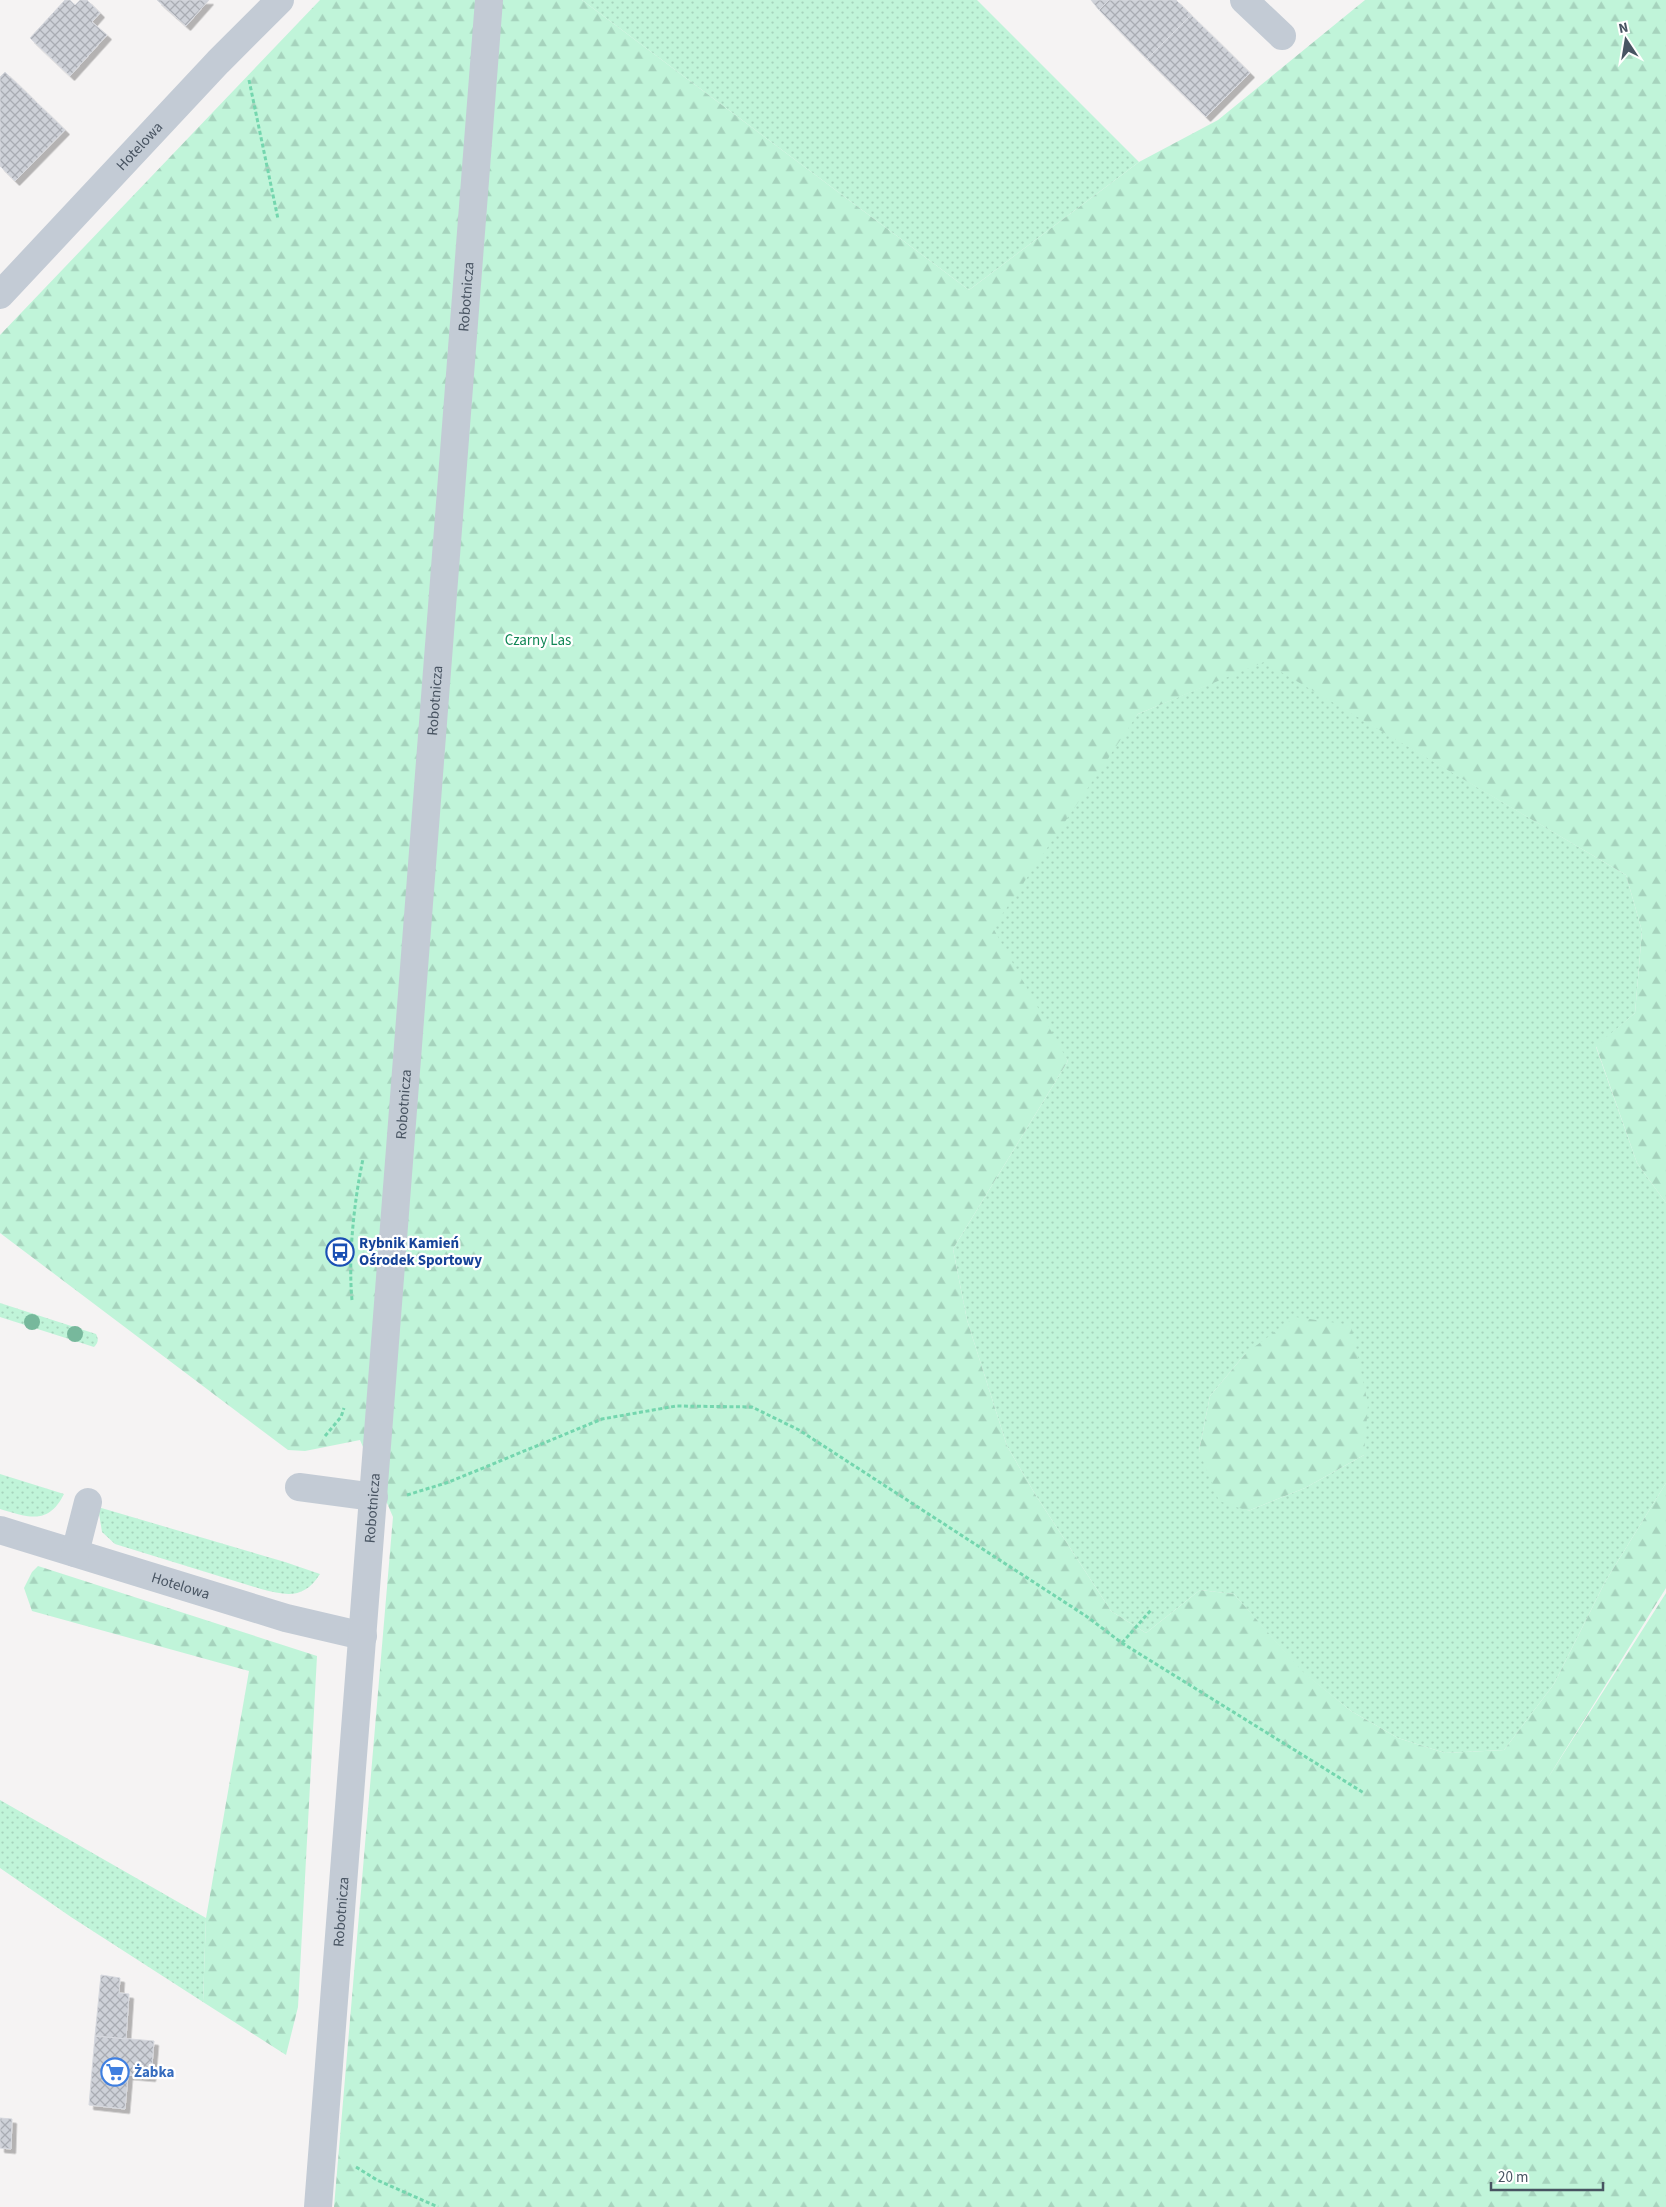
<svg xmlns="http://www.w3.org/2000/svg" width="1666" height="2207" viewBox="0 0 1666 2207" font-family="'Source Sans 3',sans-serif">
	<defs>
		<pattern id="grass-dots" width="8" height="8" patternUnits="userSpaceOnUse" patternTransform="scale(1.25)"><rect width="8" height="8" fill="#c0f4d9"/><path d="M2 2h.1M6 6h.1" fill="none" stroke="#a6d3bd" stroke-width="1.8" stroke-linecap="round"/></pattern>
		<pattern id="forest-firs" width="22" height="20" patternUnits="userSpaceOnUse" patternTransform="scale(1.25)"><rect width="22" height="20" fill="#c0f4d9"/><path d="M5 1l3.5 6h-7zM16 11l3.5 6h-7z" fill="#a6d3bd"/></pattern>
		<pattern id="building-cross-hatch" width="8" height="8" patternUnits="userSpaceOnUse" patternTransform="scale(1.25)"><rect width="8" height="8" fill="#ced1d8"/><path d="M0 0l8 8M0 8l8-8" fill="none" stroke="#a9acb3"/></pattern>
		<filter id="shadow"><feDropShadow dx="4.5" dy="4.5" stdDeviation="0" flood-color="#0004"/></filter>
	</defs>
	<rect width="100%" height="100%" fill="#f5f3f3"/>
	<path fill="url(#grass-dots)" fill-rule="evenodd" d="M582,0H977L1139,162L969,290Z
		M1264,661L1626,875L1642,931L1635,1013L1596,1047L1637,1163L1666,1203V1483L1605,1582L1554,1684L1504,1750L1445,1753L1398,1738L1351,1711L1301,1671L1234,1594L1200,1590L1146,1633L1111,1611L1035,1494L1007,1446L967,1320L953,1249L1068,1061L969,920L1138,714ZM1246,1353L1364,1455L1305,1488L1248,1511L1199,1451L1210,1396Z
		M0,1303L96,1334C99,1340 98,1343 94,1347L0,1317Z
		M0,1474L64,1494C48,1526 28,1517 0,1509Z
		M98,1507L285,1562L320,1574C304,1599 288,1596 261,1589L115,1544L102,1532Z
		M0,1800L206,1918L203,2002L71,1917L0,1868Z"/>
	<path fill="url(#forest-firs)" d="M320,0H582L969,290L1139,162L1218,120L1365,0H1666V1203L1637,1163L1596,1046L1635,1013L1642,931L1626,875L1264,662L1138,714L993,928L1068,1061L953,1249L967,1320L1007,1446L1035,1494L1111,1611L1146,1633L1200,1590L1234,1594L1302,1671L1351,1711L1398,1738L1445,1753L1504,1750L1554,1684L1605,1582L1666,1483V1588L1546,1781L1666,1593V2207H334L393,1517L360,1440L305,1451L288,1450L0,1233V335Z
		M1295,1317L1351,1325L1368,1404L1364,1455L1305,1488L1248,1511L1219,1501L1199,1451L1210,1396L1246,1353Z
		M38,1566L317,1656L298,2007L286,2055L203,2002L206,1918L249,1671L32,1611L24,1588L32,1572Z"/>
	<path fill="url(#building-cross-hatch)" stroke="#d6d8de" filter="url(#shadow)" d="M65,0H70L75,5L80,0H87L100,13L92,22L107,35L70,76L30,38Z
		M157,0H209L186,26Z
		M1091,0H1109L1099,10Z
		M1109,0H1176L1191,15L1147,59L1099,10Z
		M1191,15L1250,73L1206,117L1147,59Z
		M5,72L65,130L15,181L0,166V77Z
		M101,1975L120,1978L119,1993L129,1994L126,2039L95,2036Z
		M95,2036L154,2041L151,2077L128,2075L125,2109L89,2105Z
		M0,2118L12,2119L11,2149L0,2148Z"/>
	<g fill="none" stroke-linecap="round" stroke-linejoin="round">
		<path stroke="#74d6ae" stroke-width="3" stroke-dasharray="4 2.5" stroke-linecap="butt" d="M249,80L278,219
			M352,1300C348,1258 354,1201 363,1159
			M325,1436L341,1417L344,1408
			M407,1495L449,1482L602,1419L676,1406L752,1407L799,1430L1086,1616L1122,1643L1364,1793
			M1122,1643L1151,1610
			M356,2167L377,2180L438,2207"/>
		<g stroke="#c3cbd5" stroke-width="28">
			<path d="M1244,0L1282,36"/>
			<path id="s1" d="M0,295L218,62L280,0"/>
			<path d="M299,1487L374,1497"/>
			<path id="s2" d="M0,1530L286,1618L363,1636"/>
			<path d="M75,1553L88,1502"/>
			<path id="s3" d="M318,2207L489,0"/>
		</g>
	</g>
	<g fill="#77b89c">
		<circle cx="32" cy="1322" r="8"/>
		<circle cx="75" cy="1334" r="8"/>
	</g>
	<defs>
		<g id="bus-ring" transform="scale(1.4375)"><circle r="9.5" fill="#fff" stroke="#1a4fb4" stroke-width="1.5"/><path d="M-5-6H5V4H4V6H2V4H-2V6H-4V4H-5ZM-3.5-4V0h7V-4ZM-3.5 1.2v1.5H-2V1.2ZM2 1.2v1.5H3.5V1.2Z" fill="#1a4fb4"/></g>
		<g id="supermarket-ring" transform="scale(1.4375)"><circle r="9.5" fill="#fff" stroke="#3f7fe0" stroke-width="1.5"/><path d="M-6-5.5h2.5l.6 2H6L4.5 2H-2.5L-4.4-4H-6ZM-1.5 3.2a1.3 1.3 0 1 0 .1 0ZM3 3.2a1.3 1.3 0 1 0 .1 0Z" fill="#3f7fe0"/></g>
	</defs>
	<g fill-rule="evenodd">
		<use href="#bus-ring" x="340" y="1252"/>
		<use href="#supermarket-ring" x="115" y="2072"/>
	</g>
	<g text-anchor="middle" dominant-baseline="central" stroke-width="4.5" stroke-linejoin="round" paint-order="stroke">
		<g font-size="15" fill="#485462" stroke="#fff">
			<text stroke="none"><textPath href="#s1" startOffset="204">Hotelowa</textPath></text>
			<text stroke="none"><textPath href="#s3" startOffset="1916">Robotnicza</textPath></text>
			<text stroke="none"><textPath href="#s3" startOffset="1511">Robotnicza</textPath></text>
			<text stroke="none"><textPath href="#s3" startOffset="1106">Robotnicza</textPath></text>
			<text stroke="none"><textPath href="#s3" startOffset="701">Robotnicza</textPath></text>
			<text stroke="none"><textPath href="#s2" startOffset="189">Hotelowa</textPath></text>
			<text stroke="none"><textPath href="#s3" startOffset="296">Robotnicza</textPath></text>
		</g>
		<g font-size="15" fill="#108755" stroke="#fff">
			<text x="538" y="640">Czarny Las</text>
		</g>
		<g font-size="15" font-weight="bold" fill="#164399" stroke="#fff" text-anchor="start">
			<text x="359" y="1243">Rybnik Kamień<tspan x="359" dy="17">Ośrodek Sportowy</tspan></text>
		</g>
		<g font-size="15" font-weight="bold" fill="#366cbe" stroke="#fff" text-anchor="start">
			<text x="134" y="2072">Żabka</text>
		</g>
	</g>
	<g transform="translate(1626 40) rotate(348)" stroke="#ffffff" stroke-width="4" paint-order="stroke">
	<path d="M0-4L9 19L0 12L-9 19Z" fill="#485462"/>
	<text y="-8" font-size="14" font-weight="bold" text-anchor="middle" fill="#485462">N</text>
	</g>
	<path d="M1491 2182v8h112v-8" fill="none" stroke="#485462" stroke-width="2.5"/>
	<text x="1498" y="2182" font-size="15" fill="#485462" stroke="#ffffff" stroke-width="4" paint-order="stroke">20 m</text>
</svg>
